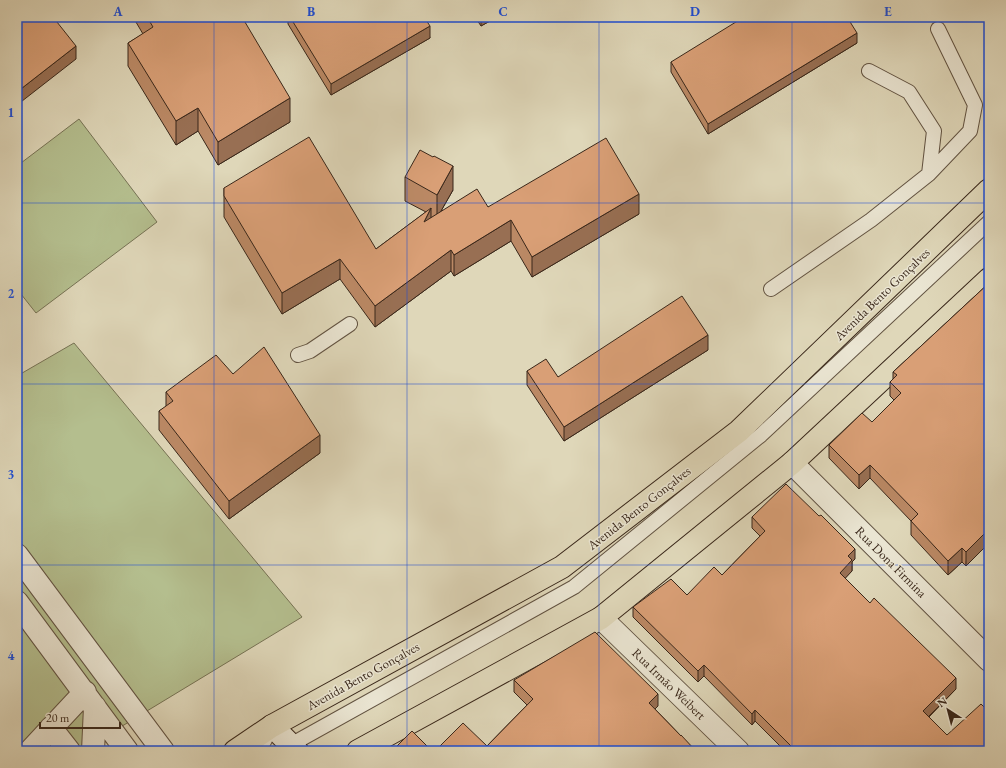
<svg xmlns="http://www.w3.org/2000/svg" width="1006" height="768" viewBox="0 0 1006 768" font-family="'EB Garamond',serif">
	<rect width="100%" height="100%" fill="#dfd7b9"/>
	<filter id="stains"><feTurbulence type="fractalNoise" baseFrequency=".005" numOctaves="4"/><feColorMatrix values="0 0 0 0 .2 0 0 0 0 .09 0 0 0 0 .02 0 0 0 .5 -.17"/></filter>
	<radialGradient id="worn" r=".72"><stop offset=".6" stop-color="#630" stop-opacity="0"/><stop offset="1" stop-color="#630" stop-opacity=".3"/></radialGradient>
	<path fill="#b4be8e" stroke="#767254" d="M79,119L157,222L36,313L17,289V166Z
		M74,343L302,617L81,751H17V376Z"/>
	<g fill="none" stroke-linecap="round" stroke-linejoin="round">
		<g stroke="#625342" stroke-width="16">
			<path id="lane" d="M869,71L909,92L934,131L929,174
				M771,289L871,220L929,174L970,131L975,105L938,29
				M298,355L310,351L350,324
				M285,748L574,587L761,435L989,222
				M259,751L270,730"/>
		</g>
		<g stroke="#625342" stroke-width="24">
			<path id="street" d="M792,463L989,660
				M17,555L163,751
				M17,602L127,751
				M601,618L738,751
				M51,728L69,751
				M30,751L85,692
				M93,751L95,707"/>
		</g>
		<g stroke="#39271a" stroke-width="24">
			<path id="secondary" d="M272,726L297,751"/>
		</g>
		<g stroke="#39271a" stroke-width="24">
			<path id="primary" d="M235,751L272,726L562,567L739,431L989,190
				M358,751L601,618L792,463L989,279"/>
		</g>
		<use href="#lane" stroke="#eae5d2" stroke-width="14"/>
		<use href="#street" stroke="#eae5d2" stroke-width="22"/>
		<use href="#secondary" stroke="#eae5d2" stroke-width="22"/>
		<use href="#primary" stroke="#dfd7b9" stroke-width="22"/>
	</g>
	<path fill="#bb8965" stroke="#39271a" d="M133,17H242L290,122L218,165L198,131L176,145L128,66V43L143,34Z
		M288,17H424L430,38L331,95L288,24Z
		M475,17H497L481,26Z
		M857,43L708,134L671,72V62Z
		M405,177L453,190L441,211L488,207L639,214L532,277L511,241L454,276L451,271L375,327L340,279L282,314L224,217V188L376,249L426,212L405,201Z
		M989,283L966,566L962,562L948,575L911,535V521L870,478L859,489L829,458V445L872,422L894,400L890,396V382L893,379V372Z
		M708,350L564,441L527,385V371L558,377Z
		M233,374L320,453L229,519L159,430V411L166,407V392Z
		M752,517L855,559L852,562V571L845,578L956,689L929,717L947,735L989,751H785L755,721L752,725L704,676L698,682L633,617V607L687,595L722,575L760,536L752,528Z
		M514,680L658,706L655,709L681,736L696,751L487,746L527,705L514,692Z"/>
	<path fill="#986f53" stroke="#39271a" d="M481,17H497L481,26Z
		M430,26V38L331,95V84Z
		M857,33V43L708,134V124Z
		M76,46V59L17,105V92Z
		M290,98V122L218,165V142Z
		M198,108V131L176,145V121Z
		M453,166V190L437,218V195Z
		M639,194V214L532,277V257Z
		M431,208V229L424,222Z
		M511,220V241L454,276V255Z
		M451,250V271L375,327V306Z
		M340,259V279L282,314V293Z
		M708,335V350L564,441V427Z
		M320,435V453L229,519V501Z
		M870,465V478L859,489V475Z
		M989,529V543L966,566V552Z
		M962,548V562L948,575V561Z
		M855,549V559L852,562V571L840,584V573L848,556Z
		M704,665V676L698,682V671Z
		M956,678V689L923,722V711Z
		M658,694V706L649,715V703Z
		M755,710V721L752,725V714Z"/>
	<path fill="#d99f76" stroke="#39271a" d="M17,17H53L76,46L17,92Z
		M147,17H242L290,98L218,142L198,108L176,121L128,43L153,27Z
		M290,17H424L430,26L331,84Z
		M744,17H847L857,33L708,124L671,62Z
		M309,137L376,249L431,208L424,222L477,189L488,207L606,138L639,194L532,257L511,220L454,255L451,250L375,306L340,259L282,293L224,196V188Z
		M420,150L433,157L434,156L453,166L437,195L405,177Z
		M989,283V529L966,552L962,548L948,561L911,521L918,514L870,465L859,475L829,445L862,413L872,422L901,393L890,382L897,375L893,372Z
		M682,296L708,335L564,427L527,371L546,359L558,377Z
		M264,347L320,435L229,501L159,411L173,401L166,392L216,355L233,374Z
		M786,484L819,516L821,515L855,549L848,556L852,560L840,573L870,603L874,598L956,678L923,711L947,735L981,704L989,712V751H796L755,710L752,714L704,665L698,671L633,607L671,579L687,595L714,567L722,575L765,531L752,517Z
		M595,632L658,694L649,703L681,736V735L696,751H435L463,723L487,746L533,699L514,680Z
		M412,731L432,751H392Z"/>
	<path fill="none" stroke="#1d4ed8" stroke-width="1" stroke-opacity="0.55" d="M214,17V751M407,17V751M599,17V751M792,17V751M17,203H989M17,384H989M17,565H989"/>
	<g text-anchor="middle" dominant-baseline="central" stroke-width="3" stroke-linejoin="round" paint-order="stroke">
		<g font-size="13" fill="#39271a" stroke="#eae5d2">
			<text transform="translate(882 294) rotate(-44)">Avenida Bento Gonçalves</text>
			<text transform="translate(639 508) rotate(-38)">Avenida Bento Gonçalves</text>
			<text transform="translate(891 562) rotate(45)">Rua Dona Firmina</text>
			<text transform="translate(363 676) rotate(-29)">Avenida Bento Gonçalves</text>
			<text transform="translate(669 684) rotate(44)">Rua Irmão Weibert</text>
		</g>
	</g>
	<rect width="1006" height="768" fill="none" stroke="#dfd7b9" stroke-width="44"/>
	<g transform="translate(948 710) rotate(324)" stroke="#eae5d2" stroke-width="3" paint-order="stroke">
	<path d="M0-3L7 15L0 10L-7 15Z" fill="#39271a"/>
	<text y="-6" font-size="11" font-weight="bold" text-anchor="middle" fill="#39271a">N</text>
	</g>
	<path d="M40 722v6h80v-6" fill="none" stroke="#39271a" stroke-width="2"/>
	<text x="46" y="722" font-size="12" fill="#39271a" stroke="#eae5d2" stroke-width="3" paint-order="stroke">20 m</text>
	<rect x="22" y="22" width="962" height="724" fill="none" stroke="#1d4ed8" stroke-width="1.5"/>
	<g font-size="13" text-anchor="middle" font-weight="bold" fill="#1d4ed8">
		<text x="118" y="16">A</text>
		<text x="311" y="16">B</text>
		<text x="503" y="16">C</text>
		<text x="695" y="16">D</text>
		<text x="888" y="16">E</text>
		<text x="11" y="117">1</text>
		<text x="11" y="298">2</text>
		<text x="11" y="479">3</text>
		<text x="11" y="660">4</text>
	</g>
	<rect width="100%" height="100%" filter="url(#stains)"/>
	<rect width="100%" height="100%" fill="url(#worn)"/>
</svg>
